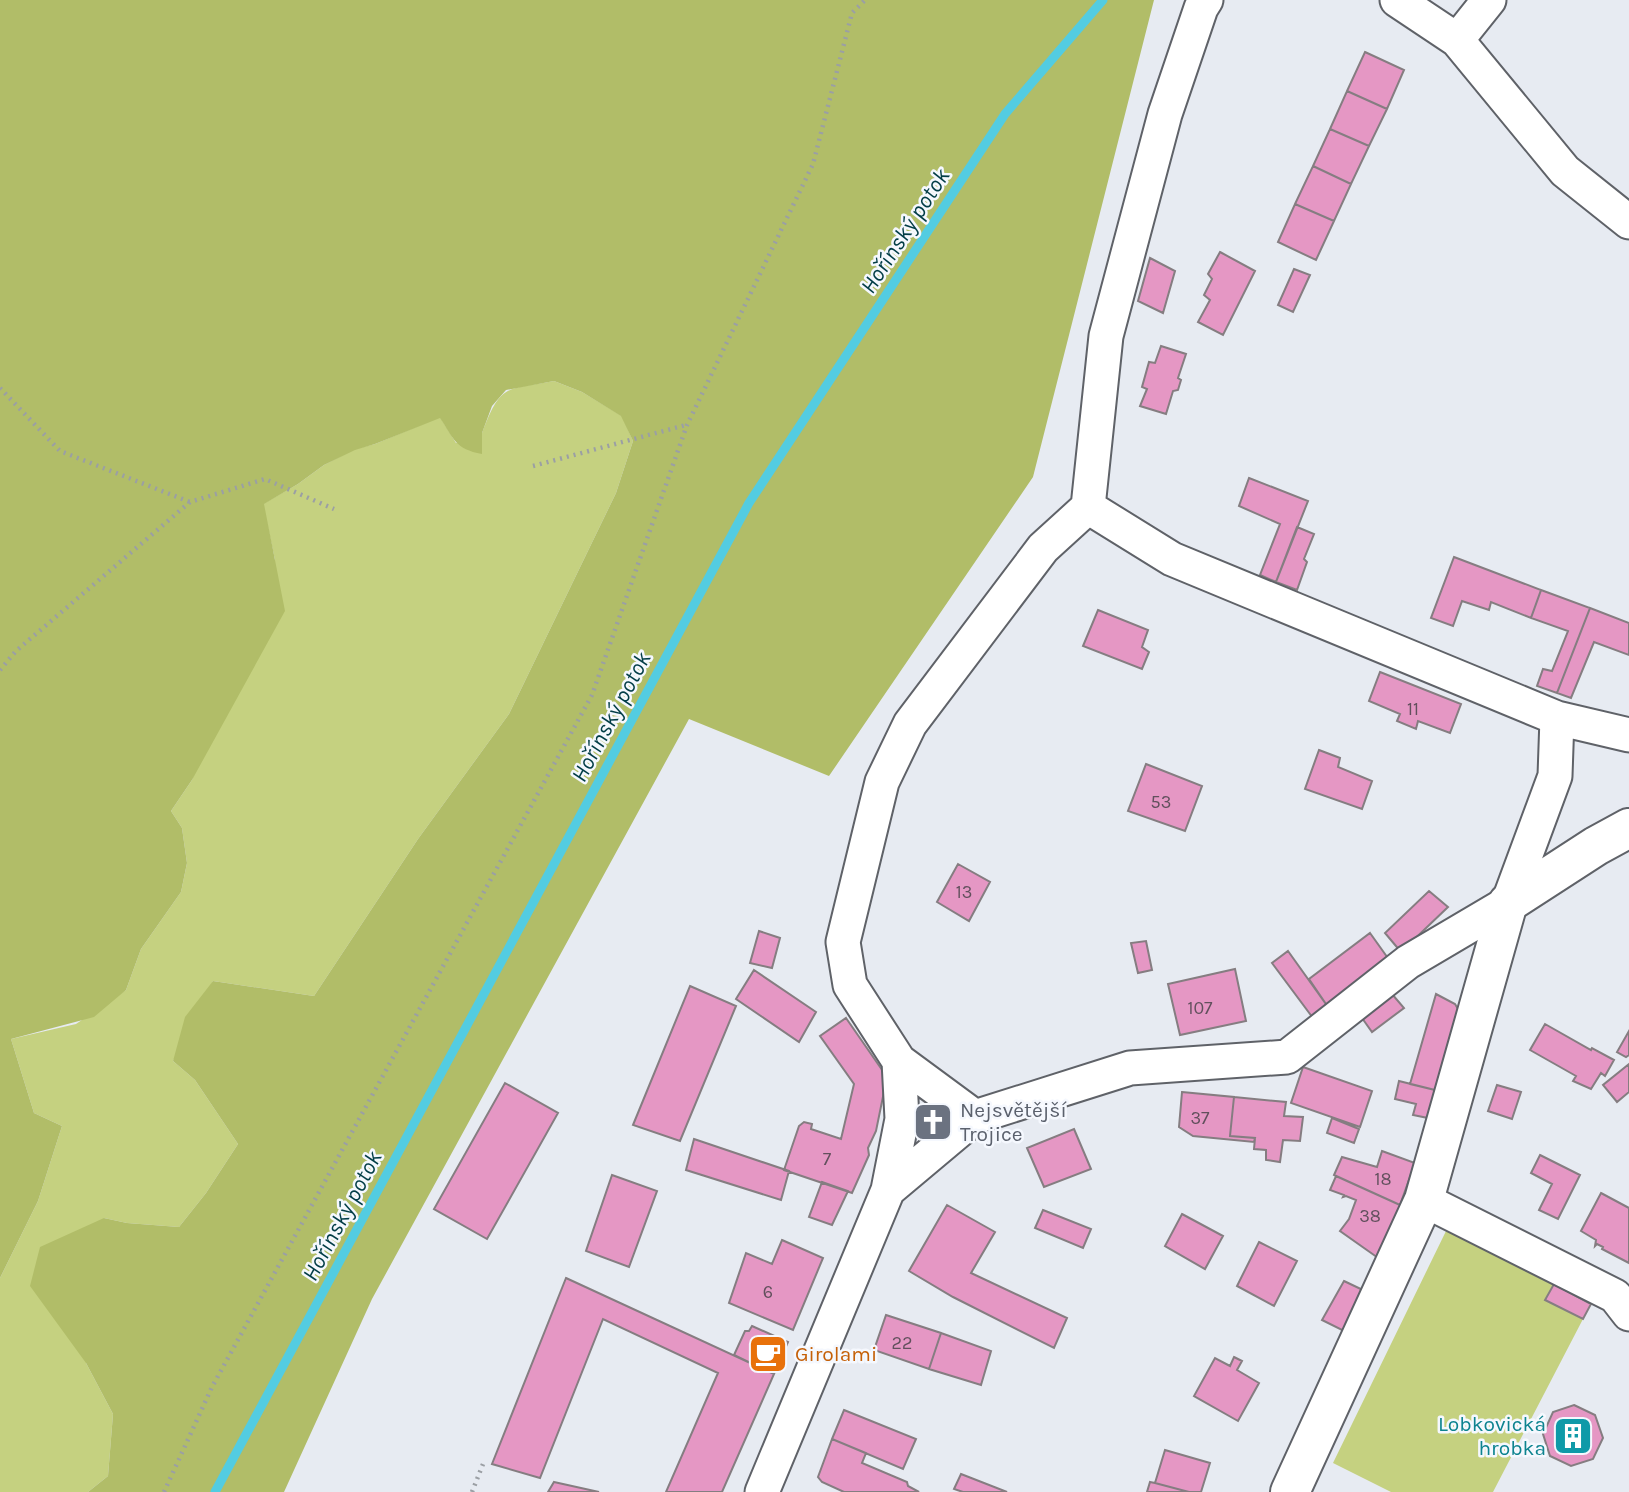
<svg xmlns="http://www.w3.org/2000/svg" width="1629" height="1492" viewBox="0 0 1629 1492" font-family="Karla,sans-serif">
	<rect width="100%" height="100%" fill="#e7ebf2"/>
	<path fill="#c5d180" d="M554,381L582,392L622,416L633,441L616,493L509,714L418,839L314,996L213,981L173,1061L195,1080L238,1144L206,1193L179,1227L127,1223L104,1218L86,1363L113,1414L108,1476L88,1492H0V1278L38,1201L62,1126L34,1113L11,1039L76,1024L126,990L141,949L181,892L187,863L182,828L171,811L192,780L275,560L263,504L298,484L324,465L355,449L375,444L440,417L456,443L482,433C501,383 505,390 554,381Z
		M1447,1229L1554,1284L1546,1300L1583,1319L1493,1492H1391L1333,1463Z"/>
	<path fill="#b1bd68" d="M0,0H1154L1033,477L829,776L689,719L372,1299L284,1492H88L108,1476L113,1414L86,1363L30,1286L40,1247L104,1218L127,1223L179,1227L206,1193L238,1144L195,1080L173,1061L185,1017L213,981L314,996L418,839L509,714L616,493L633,441L621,416L582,392L554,381L506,390L492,406L482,433V454C455,449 454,439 440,418L375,444L355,450L324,465L298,484L264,504L285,611L192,780L171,811L182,828L187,863L181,892L141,949L126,990L94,1017L11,1039L34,1113L62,1126L38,1201L0,1278Z"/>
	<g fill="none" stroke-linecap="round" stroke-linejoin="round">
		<path stroke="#53cce1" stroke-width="9" d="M215,1492L749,503L1005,114L1103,0"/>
	</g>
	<path fill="#e597c4" stroke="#857d81" stroke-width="2" d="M1365,52L1404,70L1387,109L1347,91Z
		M1347,91L1387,109L1369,146L1330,129Z
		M1330,129L1369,146L1351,184L1313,166Z
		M1313,166L1351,184L1334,221L1295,204Z
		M1295,204L1334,221L1316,260L1278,242Z
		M1220,252L1255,271L1223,335L1198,322L1210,300L1204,295L1212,279L1208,274Z
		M1150,258L1175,271L1163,313L1138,301Z
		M1294,269L1310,275L1293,312L1278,305Z
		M1161,346L1186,354L1178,378L1181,380L1178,390L1173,391L1166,414L1140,406L1147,389L1142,387L1149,362L1155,363Z
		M1249,478L1308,501L1276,582L1260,575L1280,524L1239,506Z
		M1297,527L1314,534L1304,559L1307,562L1297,590L1276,582Z
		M1454,557L1541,590L1531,618L1491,602L1489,610L1462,601L1453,626L1431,618Z
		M1541,590L1590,608L1557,693L1537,686L1543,669L1552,671L1568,631L1531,618Z
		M1590,608L1629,623V655L1594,642L1571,698L1557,693Z
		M1098,610L1148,630L1142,647L1149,652L1142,669L1083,646Z
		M1380,672L1461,704L1450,733L1418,721L1416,729L1397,721L1400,714L1369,701Z
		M1319,750L1340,758L1338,767L1372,781L1362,809L1305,789Z
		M1146,764L1202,786L1185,831L1128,811Z
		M958,864L990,882L969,921L937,902Z
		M1429,891L1448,907L1401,952L1385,933Z
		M759,931L780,938L772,968L750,963Z
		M1370,933L1390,961L1328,1007L1309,979Z
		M1146,941L1152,970L1138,973L1131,943Z
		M1288,951L1328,1007L1313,1018L1272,963Z
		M1235,969L1246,1021L1180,1035L1168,984Z
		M754,970L816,1012L799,1042L736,999Z
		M690,986L736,1006L680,1141L633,1125Z
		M1392,994L1404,1008L1372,1032L1362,1018Z
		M1436,994L1455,1004L1458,1009L1435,1090L1410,1084Z
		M846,1018L887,1077L876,1131L868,1148L869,1155L852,1193L784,1170L799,1126L804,1122L812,1124L811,1129L841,1139L854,1084L820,1036Z
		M1545,1024L1591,1050L1592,1048L1614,1060L1605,1076L1601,1073L1591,1089L1573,1081L1576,1076L1530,1050Z
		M1629,1031V1055L1626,1057L1617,1052Z
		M1629,1064V1092L1617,1102L1603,1085Z
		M1303,1067L1372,1091L1360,1127L1291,1103Z
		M1399,1081L1435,1090L1428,1118L1413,1115L1416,1104L1395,1099Z
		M505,1083L558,1113L487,1239L434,1209Z
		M1497,1085L1521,1092L1512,1119L1488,1111Z
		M1182,1092L1234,1097L1230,1136L1255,1138L1254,1142L1193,1136L1179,1127Z
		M1234,1097L1286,1102L1284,1116L1303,1117L1300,1141L1283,1140L1280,1162L1266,1160V1150L1254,1149L1255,1138L1230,1136Z
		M931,1108L947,1120L934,1135L919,1123Z
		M1332,1118L1359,1129L1354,1143L1327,1133Z
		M1074,1129L1091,1169L1044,1187L1027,1148Z
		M694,1139L789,1171L781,1200L686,1170Z
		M1382,1151L1415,1163L1400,1205L1334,1175L1342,1157L1377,1167Z
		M1540,1155L1580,1175L1558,1219L1539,1210L1552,1184L1531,1173Z
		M612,1175L657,1191L629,1267L586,1251Z
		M1336,1176L1400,1205L1381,1260L1340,1231L1349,1219L1356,1200L1346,1196L1343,1197L1344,1195L1330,1190Z
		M822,1182L848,1191L832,1225L809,1217Z
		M1601,1193L1629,1208V1263L1602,1249L1603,1247L1597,1244L1595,1246L1596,1240L1581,1231Z
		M947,1205L995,1232L971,1273L1067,1318L1054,1348L953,1297L909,1271Z
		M1043,1210L1091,1229L1083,1248L1035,1228Z
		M1182,1214L1223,1236L1205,1269L1165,1246Z
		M782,1240L823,1258L793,1330L729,1303L746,1253L772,1264Z
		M1259,1242L1297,1261L1274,1306L1237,1286Z
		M566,1278L774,1374L722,1492H666L718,1373L603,1319L540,1478L492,1464Z
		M1344,1281L1365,1291L1344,1331L1322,1320Z
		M1554,1284L1591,1304L1583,1319L1545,1300Z
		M886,1315L941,1333L929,1369L874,1350Z
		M752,1326L788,1342L774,1374L734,1355L745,1331H749Z
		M941,1333L991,1351L981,1385L929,1369Z
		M1234,1357L1242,1361L1237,1370L1259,1383L1238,1421L1194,1396L1215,1358L1230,1366Z
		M1574,1405L1595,1415L1603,1438L1593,1459L1571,1466L1550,1456L1543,1434L1553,1412Z
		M844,1410L916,1439L903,1469L832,1439Z
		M832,1439L866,1453L862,1463L907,1482L908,1486L919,1492H844L822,1482L818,1477Z
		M1165,1450L1210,1463L1201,1492H1189L1155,1483Z
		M961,1474L1007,1492H963L954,1489Z
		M554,1482L599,1492H548Z
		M1150,1482L1155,1483L1189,1492H1147Z"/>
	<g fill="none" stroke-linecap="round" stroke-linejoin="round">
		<g stroke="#5f6268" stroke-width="37">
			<path id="minor" d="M1397,0L1457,40L1565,171L1629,222
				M1457,40L1489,0
				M1088,507L1172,559L1557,718L1629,735
				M975,1117L899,1061L850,985L843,942L882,782L910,724L1043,548L1088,507L1106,336L1165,114L1201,8L1206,0
				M888,1190L975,1117L1130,1068L1287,1057L1408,962L1508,903L1555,776L1557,718
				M1424,1200L1615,1296L1629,1314
				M762,1492L888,1190L902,1119L899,1061"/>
		</g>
		<g stroke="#5f6268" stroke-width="42">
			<path id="tertiary" d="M1290,1492L1424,1200L1508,903L1596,846L1629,828"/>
		</g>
		<path stroke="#9b9fa4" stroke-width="4.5" stroke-dasharray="2 5" stroke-linecap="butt" d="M0,388L60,451L190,502
			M533,466L686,425
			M0,670L16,651L190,502L265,479L334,509
			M164,1492L212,1387L592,695L687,425L813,164L852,13L865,0
			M472,1492L483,1464"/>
		<use href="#minor" stroke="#fff" stroke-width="33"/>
		<use href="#tertiary" stroke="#fff" stroke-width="38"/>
	</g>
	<defs>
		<g id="church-square" transform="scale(2.0125)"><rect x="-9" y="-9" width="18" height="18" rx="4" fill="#6b7280" stroke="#f5f8fe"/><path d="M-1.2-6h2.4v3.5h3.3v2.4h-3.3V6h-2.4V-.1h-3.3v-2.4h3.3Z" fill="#fff"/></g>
		<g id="cafe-square" transform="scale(2.0125)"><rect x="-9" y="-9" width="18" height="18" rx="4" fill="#e8710a" stroke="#f5f8fe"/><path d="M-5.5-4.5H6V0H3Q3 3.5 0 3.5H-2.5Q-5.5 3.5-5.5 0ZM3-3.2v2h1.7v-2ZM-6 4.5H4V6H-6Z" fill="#fff"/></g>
		<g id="building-square" transform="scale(2.0125)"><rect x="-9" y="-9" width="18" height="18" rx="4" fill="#0f9aa8" stroke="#f5f8fe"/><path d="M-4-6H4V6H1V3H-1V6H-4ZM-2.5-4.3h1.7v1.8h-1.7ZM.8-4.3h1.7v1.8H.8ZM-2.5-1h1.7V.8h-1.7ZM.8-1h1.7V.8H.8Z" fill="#fff"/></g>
	</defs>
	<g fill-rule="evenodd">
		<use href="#church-square" x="933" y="1122"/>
		<use href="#cafe-square" x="768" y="1354"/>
		<use href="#building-square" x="1573" y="1436"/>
	</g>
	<g text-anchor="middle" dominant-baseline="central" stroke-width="5" stroke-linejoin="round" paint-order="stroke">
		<g font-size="18" fill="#62505d">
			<text x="1413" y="709">11</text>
			<text x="1161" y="802">53</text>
			<text x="964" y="892">13</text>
			<text x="1200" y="1008">107</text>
			<text x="1200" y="1118">37</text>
			<text x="827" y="1159">7</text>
			<text x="1383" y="1179">18</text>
			<text x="1370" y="1216">38</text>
			<text x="768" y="1292">6</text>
			<text x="902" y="1343">22</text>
		</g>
		<g font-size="21" fill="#5b616d" stroke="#f5f8fe" text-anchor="start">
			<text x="960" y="1110">Nejsvětější<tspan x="960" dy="24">Trojice</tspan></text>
		</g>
		<g font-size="21" fill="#c56008" stroke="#f5f8fe" text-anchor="start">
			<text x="795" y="1354">Girolami</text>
		</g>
		<g font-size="21" fill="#0d838f" stroke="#f5f8fe" text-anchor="end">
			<text x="1546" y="1424">Lobkovická<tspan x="1546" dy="24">hrobka</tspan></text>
		</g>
		<g font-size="23" font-style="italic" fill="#023d46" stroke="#f5f8fe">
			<text transform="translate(905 231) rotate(-57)">Hořínský potok</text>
			<text transform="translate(611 717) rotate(-62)">Hořínský potok</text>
			<text transform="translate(342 1216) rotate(-62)">Hořínský potok</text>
		</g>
	</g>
</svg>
